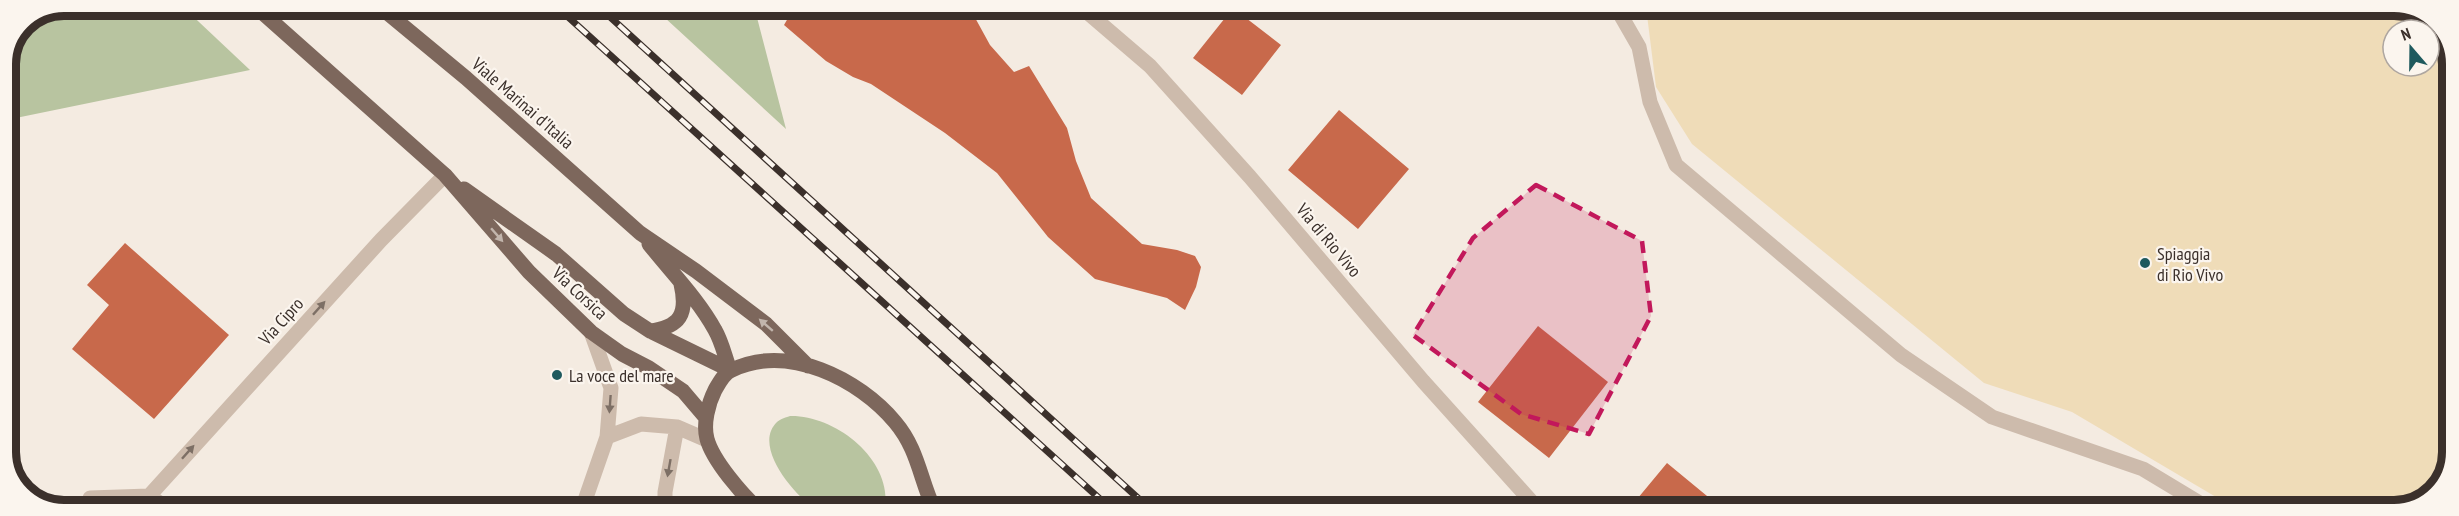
<svg xmlns="http://www.w3.org/2000/svg" width="2459" height="516" viewBox="0 0 2459 516" font-family="'PT Sans Narrow',sans-serif">
	<rect width="100%" height="100%" fill="#f4ebe1"/>
	<path fill="#b8c4a0" d="M65,6H182L250,70L6,120V64L23,23Z
		M652,6H754L786,129Z
		M790,416C836,415 893,460 885,509H815C794,495 752,446 777,422C780,419 787,417 790,416Z"/>
	<path fill="#efdcb8" fill-rule="evenodd" d="M1646,7H2405L2438,26L2453,57L2452,462L2433,496L2395,510H2238L2072,412L1984,383L1692,144L1656,87ZM2393,30H2429V66H2393Z"/>
	<path fill="#c8694b" d="M795,6H960L973,14L990,45L1014,72L1029,66L1067,128L1076,161L1091,198L1142,244L1177,250L1195,256L1201,267L1196,287L1185,310L1167,298L1095,279L1048,237L997,173L945,133L871,84L853,77L826,61L784,25Z
		M1233,8L1281,45L1242,95L1193,58Z
		M1339,110L1409,169L1358,229L1288,170Z
		M125,243L229,335L154,419L72,349L109,305L87,285Z
		M1538,326L1608,382L1549,458L1478,402Z
		M1667,463L1724,510H1628Z"/>
	<g fill="none" stroke-linecap="round" stroke-linejoin="round">
		<path stroke="#cdbbac" stroke-width="15" d="M1080,6L1150,66L1250,177L1423,381L1539,510
			M1616,7L1639,47L1650,102L1676,165L1901,355L1992,417L2143,469L2211,510
			M607,437L641,424L677,427L707,440
			M149,496L381,240L445,175
			M90,498L149,496L169,509
			M582,509L607,437L611,388L591,332
			M665,509V492L677,427"/>
		<path stroke="#7d675c" stroke-width="15" d="M255,6L445,175L529,272L591,332L622,354L649,368L683,391L706,418
			M379,6L466,78L640,233L696,271L766,324L808,366
			M464,189L556,254L624,314L650,331L730,370
			M649,244C672,273 698,299 715,330C722,342 725,357 730,370
			M650,331C680,327 688,314 681,284
			M758,509C742,494 713,461 707,439C703,424 708,404 715,390C719,383 724,373 732,370C788,343 859,379 895,422C918,449 920,479 934,509"/>
		<g stroke="#3b302b" stroke-width="7">
			<path id="rail" d="M556,6L1111,509
				M598,6L1150,509"/>
		</g>
		<use href="#rail" stroke="#fbf5ee" stroke-width="4.5" stroke-dasharray="14" stroke-linecap="butt"/>
	</g>
	<defs><path id="oneway-solid" d="M-6-.8H1V-3.2L6.5 0L1 3.2V.8H-6Z" transform="scale(1.5)"/></defs>
	<g fill="#c2b5ac">
		<use href="#oneway-solid" transform="translate(497 235) rotate(49)"/>
		<use href="#oneway-solid" transform="translate(766 325) rotate(-139)"/>
	</g>
	<g fill="#7d6f65">
		<use href="#oneway-solid" transform="translate(319 308) rotate(-48)"/>
		<use href="#oneway-solid" transform="translate(610 404) rotate(94)"/>
		<use href="#oneway-solid" transform="translate(188 452) rotate(-48)"/>
		<use href="#oneway-solid" transform="translate(669 468) rotate(100)"/>
	</g>
	<path fill="#c2185b" fill-opacity="0.2" stroke="#c2185b" stroke-width="4.5" stroke-dasharray="12 8" stroke-linejoin="round" d="M1536,185L1642,241L1651,316L1589,434L1521,414L1413,335L1473,238Z"/>
	<g fill="#1f5a5e" stroke="#fbf5ee" stroke-width="2">
		<circle cx="2145" cy="263" r="6"/>
		<circle cx="557" cy="375" r="6"/>
	</g>
	<g text-anchor="middle" dominant-baseline="central" stroke-width="4.5" stroke-linejoin="round" paint-order="stroke">
		<g font-size="18" fill="#3b302b" stroke="#fbf5ee">
			<text transform="translate(523 103) rotate(41)">Viale Marinai d'Italia</text>
			<text transform="translate(1329 240) rotate(50)">Via di Rio Vivo</text>
			<text transform="translate(580 293) rotate(43)">Via Corsica</text>
			<text transform="translate(281 321) rotate(-48)">Via Cipro</text>
		</g>
		<g font-size="18" fill="#3b302b" stroke="#fbf5ee" text-anchor="start">
			<text x="2157" y="253">Spiaggia<tspan x="2157" dy="21">di Rio Vivo</tspan></text>
			<text x="569" y="375">La voce del mare</text>
		</g>
	</g>
	<path d="M0 0H2459V516H0ZM64 16H2394A48 48 0 0 1 2442 64V452A48 48 0 0 1 2394 500H64A48 48 0 0 1 16 452V64A48 48 0 0 1 64 16Z" fill="#fbf5ee" fill-rule="evenodd"/>
	<path fill="none" stroke="#3b302b" stroke-width="8" d="M64 16H2394A48 48 0 0 1 2442 64V452A48 48 0 0 1 2394 500H64A48 48 0 0 1 16 452V64A48 48 0 0 1 64 16Z"/>
	<g transform="translate(2411 48) rotate(340)"><circle r="28" fill="#fbf5ee" stroke="#aea6a0" stroke-width="1.5"/>
	<path d="M0-4.5L10 22L0 15L-10 22Z" fill="#1f5a5e"/>
	<text y="-9" font-size="16" font-weight="bold" text-anchor="middle" fill="#3b302b">N</text>
	</g>
</svg>
